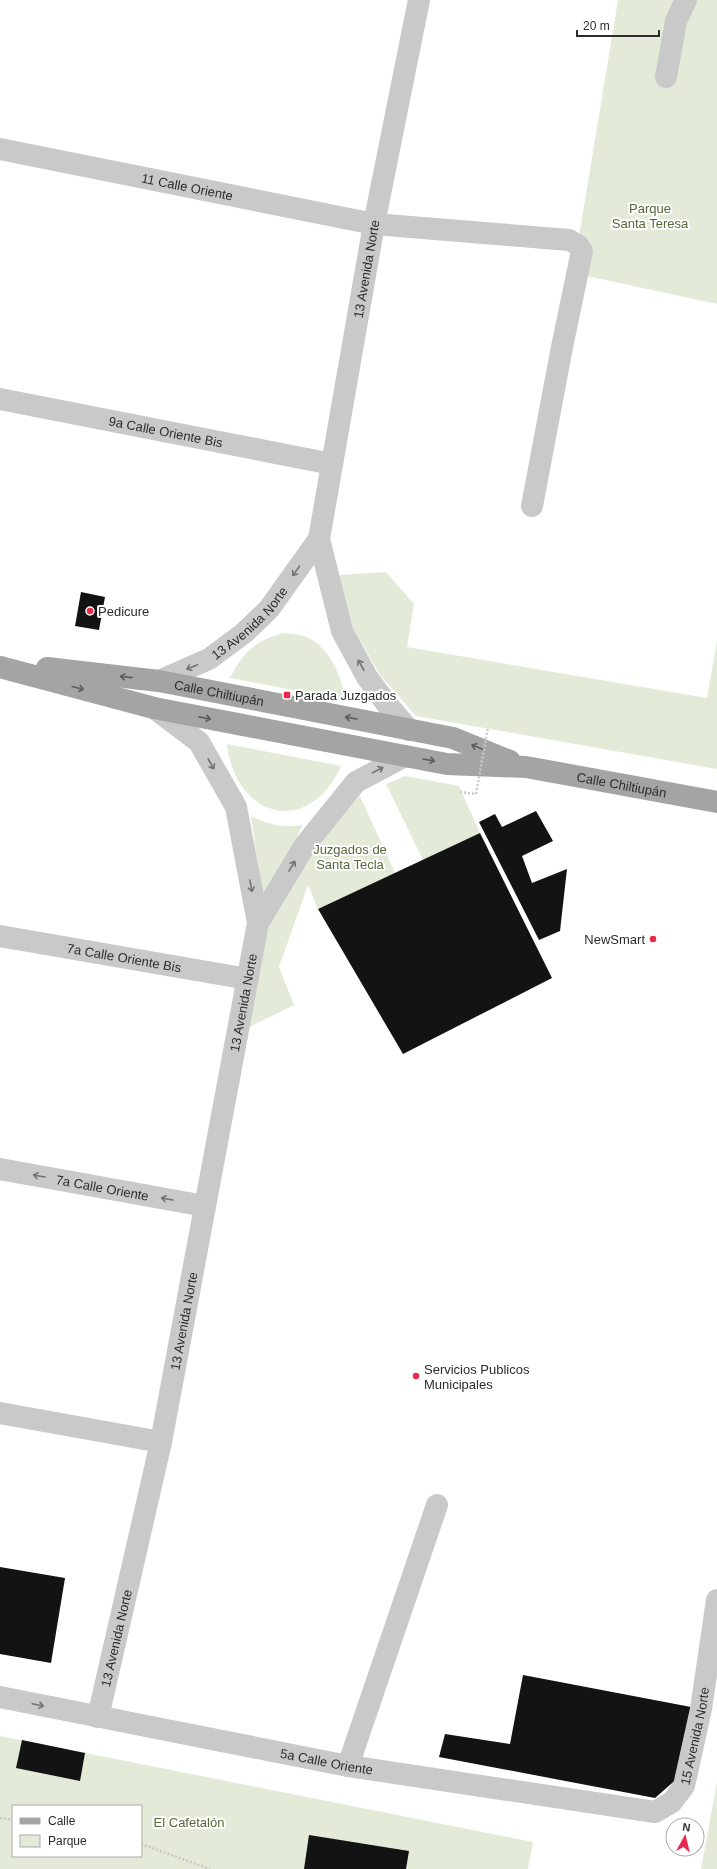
<svg xmlns="http://www.w3.org/2000/svg" width="717" height="1869" viewBox="0 0 717 1869" font-family="Helvetica,sans-serif">
	<rect width="100%" height="100%" fill="#fff"/>
	<path fill="#e4ead8" fill-rule="evenodd" d="M618,0H717V304L573,273Z
		M386,572L414,604L407,647L707,698L717,640V769L416,716L381,676L351,625L339,575Z
		M284,633C289,634 295,634 300,635C327,641 342,675 345,700L230,678C243,652 256,640 284,633Z
		M227,744L341,766C309,838 235,818 227,744Z
		M405,776L459,786L480,833L423,860L386,784Z
		M360,796L395,873L318,909L308,885L279,967L294,1005L243,1030L264,924L311,848Z
		M251,816C268,825 285,828 303,825L263,901Z
		M0,1736L533,1842L528,1869H0ZM13,1806H141V1856H13Z
		M717,1782V1869H701Z"/>
	<path fill="#131313" d="M81,592L105,597L99,630L75,626Z
		M536,811L553,841L522,856L532,883L567,869L560,931L539,940L479,822L495,814L502,827Z
		M480,833L552,978L403,1054L318,909Z
		M0,1567L65,1578L51,1663L0,1654Z
		M523,1675L691,1707L679,1777L655,1798L439,1757L445,1734L510,1744Z
		M22,1740L85,1753L80,1781L16,1768Z
		M309,1835L409,1851L406,1869H304Z"/>
	<g fill="none" stroke-linecap="round" stroke-linejoin="round">
		<path stroke="#c9c9c9" stroke-width="2.5" stroke-dasharray="2 2" stroke-linecap="butt" d="M460,792L476,794
			M0,1818L13,1820
			M141,1844L210,1869"/>
		<g stroke="#c9c9c9" stroke-width="22">
			<path d="M666,77L676,21L686,0"/>
			<path id="s1" d="M0,149L374,224L569,240L578,245L582,251L562,347L532,506"/>
			<path id="s2" d="M0,399L332,464"/>
			<path id="s3" d="M159,681L209,659L244,633L269,609L319,539"/>
			<path d="M154,708L199,742L236,807L258,923"/>
			<path id="s4" d="M409,730L386,703L367,677L342,631L319,539L374,224L419,0"/>
			<path id="s5" d="M0,936L248,979"/>
			<path id="s6" d="M0,1169L205,1206"/>
			<path d="M0,1413L161,1442"/>
			<path id="s7" d="M0,1697L348,1766L655,1812L672,1802L684,1786L701,1709L717,1600"/>
			<path id="s8" d="M98,1717L161,1442L258,923L305,845L356,782L405,756"/>
			<path d="M348,1766L437,1505"/>
		</g>
		<g stroke="#a4a4a4" stroke-width="22">
			<path id="s9" d="M0,667L154,708L405,756L447,764L526,767L717,802"/>
			<path id="s10" d="M47,668L159,681L453,738L510,761"/>
		</g>
		<path stroke="#c9c9c9" stroke-width="2.5" stroke-dasharray="2 2" stroke-linecap="butt" d="M476,794L488,727"/>
	</g>
	<defs><path id="oneway-shaft" d="M-6 0H5M1.5-3L5.5 0L1.5 3" fill="none" stroke-width="1.6" stroke-linecap="round" stroke-linejoin="round"/></defs>
	<g stroke="#737373">
		<use href="#oneway-shaft" transform="translate(296 571) rotate(125)"/>
		<use href="#oneway-shaft" transform="translate(361 665) rotate(-119)"/>
		<use href="#oneway-shaft" transform="translate(192 667) rotate(157)"/>
		<use href="#oneway-shaft" transform="translate(211 764) rotate(61)"/>
		<use href="#oneway-shaft" transform="translate(378 770) rotate(-28)"/>
		<use href="#oneway-shaft" transform="translate(292 866) rotate(-59)"/>
		<use href="#oneway-shaft" transform="translate(251 886) rotate(79)"/>
		<use href="#oneway-shaft" transform="translate(39 1176) rotate(-170)"/>
		<use href="#oneway-shaft" transform="translate(167 1199) rotate(-170)"/>
		<use href="#oneway-shaft" transform="translate(38 1705) rotate(12)"/>
	</g>
	<g stroke="#5c5c5c">
		<use href="#oneway-shaft" transform="translate(126 677) rotate(-174)"/>
		<use href="#oneway-shaft" transform="translate(78 688) rotate(15)"/>
		<use href="#oneway-shaft" transform="translate(205 718) rotate(11)"/>
		<use href="#oneway-shaft" transform="translate(351 718) rotate(-169)"/>
		<use href="#oneway-shaft" transform="translate(477 747) rotate(-158)"/>
		<use href="#oneway-shaft" transform="translate(429 760) rotate(10)"/>
	</g>
	<g fill="#e8284c" stroke="#fff" stroke-width="1.5">
		<circle cx="90" cy="611" r="4"/>
		<rect x="283" y="691" width="8" height="8" rx="2"/>
		<circle cx="653" cy="939" r="4"/>
		<circle cx="416" cy="1376" r="4"/>
	</g>
	<g text-anchor="middle" dominant-baseline="central" stroke-width="4" stroke-linejoin="round" paint-order="stroke">
		<g font-size="13" fill="#2c2c2c" stroke="#fff">
			<text stroke="none"><textPath href="#s1" startOffset="191">11 Calle Oriente</textPath></text>
			<text stroke="none"><textPath href="#s4" startOffset="489">13 Avenida Norte</textPath></text>
			<text stroke="none"><textPath href="#s2" startOffset="169">9a Calle Oriente Bis</textPath></text>
			<text stroke="none"><textPath href="#s3" startOffset="109">13 Avenida Norte</textPath></text>
			<text stroke="none"><textPath href="#s10" startOffset="174">Calle Chiltiupán</textPath></text>
			<text stroke="none"><textPath href="#s9" startOffset="634">Calle Chiltiupán</textPath></text>
			<text stroke="none"><textPath href="#s5" startOffset="126">7a Calle Oriente Bis</textPath></text>
			<text stroke="none"><textPath href="#s8" startOffset="729">13 Avenida Norte</textPath></text>
			<text stroke="none"><textPath href="#s6" startOffset="104">7a Calle Oriente</textPath></text>
			<text stroke="none"><textPath href="#s8" startOffset="405">13 Avenida Norte</textPath></text>
			<text stroke="none"><textPath href="#s8" startOffset="81">13 Avenida Norte</textPath></text>
			<text stroke="none"><textPath href="#s7" startOffset="756">15 Avenida Norte</textPath></text>
			<text stroke="none"><textPath href="#s7" startOffset="333">5a Calle Oriente</textPath></text>
		</g>
		<g font-size="13" fill="#546839" stroke="#fff">
			<text x="650" y="208">Parque<tspan x="650" dy="15">Santa Teresa</tspan></text>
			<text x="350" y="849">Juzgados de<tspan x="350" dy="15">Santa Tecla</tspan></text>
			<text x="189" y="1822">El Cafetalón</text>
		</g>
		<g font-size="13" fill="#2c2c2c" stroke="#fff" text-anchor="start">
			<text x="98" y="611">Pedicure</text>
			<text x="295" y="695">Parada Juzgados</text>
			<text x="645" y="939" text-anchor="end">NewSmart</text>
			<text x="424" y="1369">Servicios Publicos<tspan x="424" dy="15">Municipales</tspan></text>
		</g>
	</g>
	<rect x="12" y="1805" width="130" height="52" fill="#ffffff" stroke="#ababab"/>
	<rect x="20" y="1818" width="20" height="6" fill="#a4a4a4" stroke="#ababab"/>
	<text x="48" y="1825" font-size="12" fill="#2c2c2c">Calle</text>
	<rect x="20" y="1835" width="20" height="12" fill="#e4ead8" stroke="#ababab"/>
	<text x="48" y="1845" font-size="12" fill="#2c2c2c">Parque</text>
	<g transform="translate(685 1837) rotate(8)"><circle r="19" fill="#ffffff" stroke="#ababab"/>
	<path d="M0-3L7 15L0 10L-7 15Z" fill="#e8284c"/>
	<text y="-6" font-size="11" font-weight="bold" text-anchor="middle" fill="#2c2c2c">N</text>
	</g>
	<path d="M577 30v6h82v-6" fill="none" stroke="#2c2c2c" stroke-width="2"/>
	<text x="583" y="30" font-size="12" fill="#2c2c2c" stroke="#ffffff" stroke-width="3" paint-order="stroke">20 m</text>
</svg>
